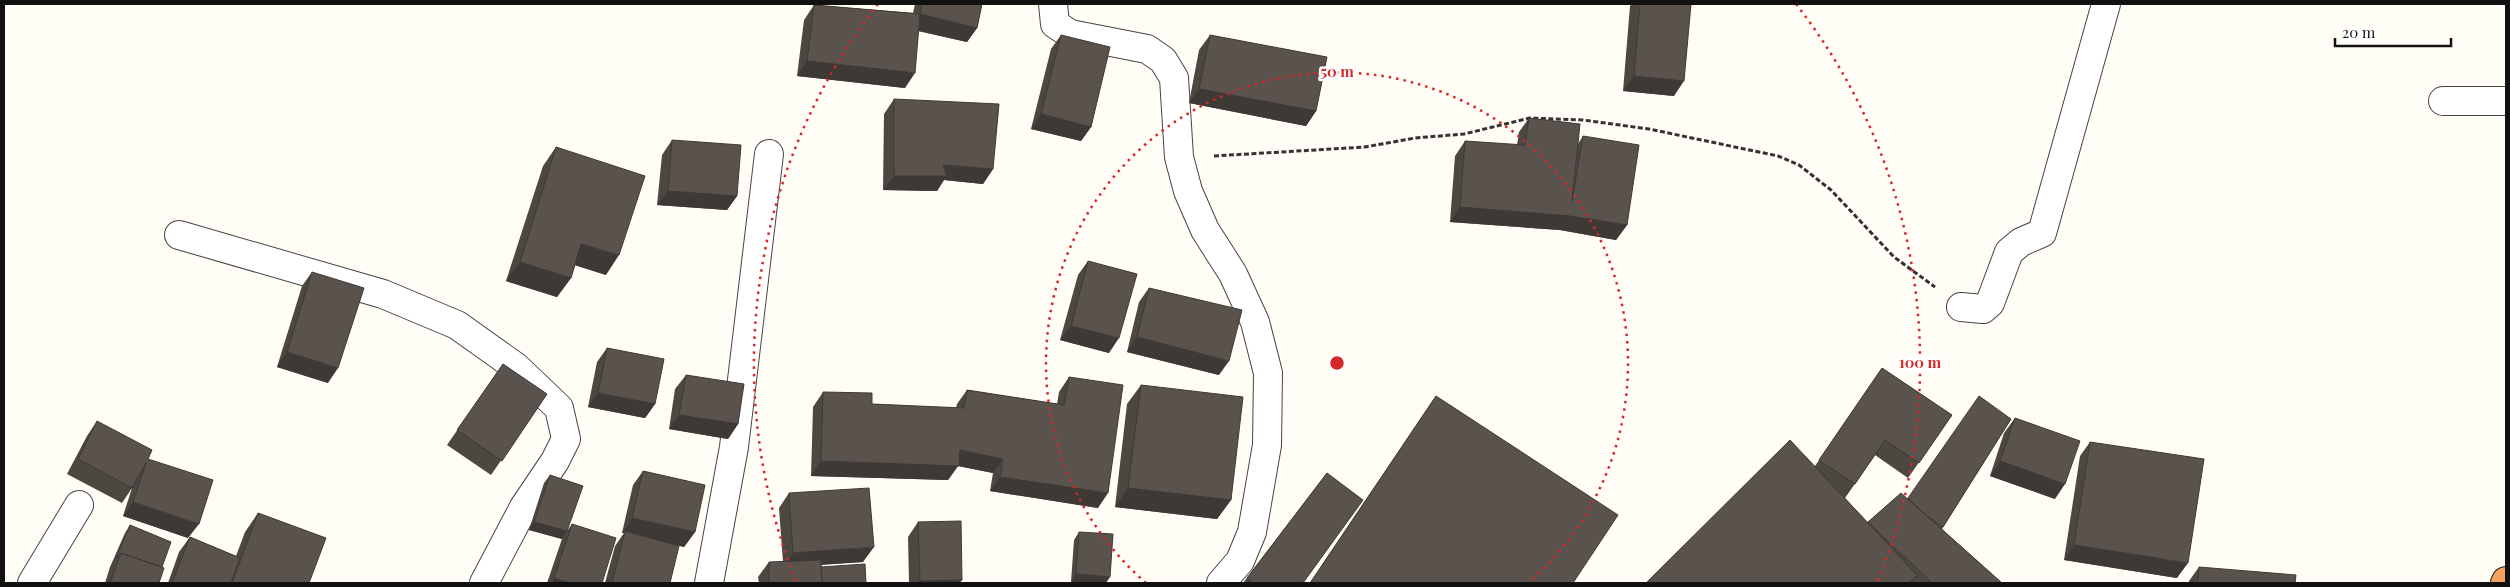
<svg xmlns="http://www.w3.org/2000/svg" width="2510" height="587" viewBox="0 0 2510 587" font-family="'Playfair Display',serif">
	<rect width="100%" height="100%" fill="#fffdf5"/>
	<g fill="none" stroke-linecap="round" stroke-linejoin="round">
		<g stroke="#444" stroke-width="30">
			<path id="street" d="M1053,4L1055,24L1070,34L1147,49L1163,60L1174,78L1179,157L1188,191L1205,230L1233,274L1255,322L1268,373L1267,445L1252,532L1240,561L1221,583
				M2443,101H2506
				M179,235L383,294L457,325L516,367L559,408L566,439L555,461L524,507L484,583
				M1961,307L1983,309L1990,303L2009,252L2021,242L2042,233L2106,4
				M32,583L79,505
				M709,583L734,447L769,154"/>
		</g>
		<g stroke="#222" stroke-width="30">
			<path id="highway" d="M2505,583L2506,581"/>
		</g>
		<path stroke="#333" stroke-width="3" stroke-dasharray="5 2.5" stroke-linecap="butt" d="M1214,156L1365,147L1415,138L1464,134L1530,118L1583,120L1649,129L1778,156L1799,165L1831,190L1894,257L1935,287"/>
		<use href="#street" stroke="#fff" stroke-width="28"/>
		<use href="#highway" stroke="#f5a25d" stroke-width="28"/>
	</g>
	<path fill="#4d4742" d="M915,4H982L977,28L967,42L918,31L905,88L797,76L804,20L814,5L913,13Z
		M1632,4H1691L1674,96L1623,91L1630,6Z
		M1061,35L1091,127L1081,141L1031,129L1051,49Z
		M1210,35L1316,111L1306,126L1189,103L1199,50Z
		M894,99L993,169L983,184L944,180L937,191L883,190L884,114Z
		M1529,118L1578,144L1583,136L1627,225L1616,240L1560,230L1450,222L1455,156L1465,141L1517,145L1519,132Z
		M672,140L737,196L727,210L657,205L662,155Z
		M556,147L606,275L575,265L571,278L557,297L506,281L543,166Z
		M1088,261L1109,353L1060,340L1078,275Z
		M312,272L328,383L277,367L302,286Z
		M1149,288L1219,375L1127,352L1139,302Z
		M607,348L655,404L645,418L588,407L597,362Z
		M503,364L547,394L491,475L447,445Z
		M1882,368L1952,415L1908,478L1875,455L1845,498L1867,522L1908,498L2011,419L1942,529L2002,583H1646L1815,466Z
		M686,375L738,424L728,439L669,429L675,389Z
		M1069,377L1098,508L990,491L993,473L958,466L948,480L811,476L813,407L823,392L872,404L956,408L957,404L967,390L1057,404L1059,392Z
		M1141,385L1231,500L1217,519L1115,507L1127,404Z
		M1436,396L1573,583H1310Z
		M2015,418L2055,499L1990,476L2004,433Z
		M97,421L148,459L188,538L123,516L132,488L122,503L67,474L87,436Z
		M2090,442L2177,578L2064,560L2080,456Z
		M643,471L695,532L684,547L678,545L670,583H605L615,546L624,533H622L633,485Z
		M1327,473L1303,583H1243Z
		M550,475L567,531L572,524L602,583H547L562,539L529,530L544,483Z
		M789,493L863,562L821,565V567L866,583H759L758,577L769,562H783L779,508Z
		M258,513L309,583H168L179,552L190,537L236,556L245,532Z
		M918,522L960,583H909L908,537Z
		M130,525L162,567L159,583H105L110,567L125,533Z
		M1079,532L1106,583H1086L1071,582L1074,540Z
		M2199,567L2295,583H2189V581Z"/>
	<path fill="#3f3936" d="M920,14L977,28L967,42L910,29Z
		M807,61L915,73L905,88L797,76Z
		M1634,76L1684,81L1674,96L1623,91Z
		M1199,89L1316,111L1306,126L1189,103Z
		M1041,114L1091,127L1081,141L1031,129Z
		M943,165L993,169L983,184L944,180L937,191L883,190L894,176Z
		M668,191L737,196L727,210L657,205Z
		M1460,207L1570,216L1627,225L1616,240L1560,230L1450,222Z
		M581,244L619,255L606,275L568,263Z
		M520,262L571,278L557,297L506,281Z
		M1071,326L1119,338L1109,353L1060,340Z
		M1137,337L1229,361L1219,375L1127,352Z
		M287,352L338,368L328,383L277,367Z
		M598,393L655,404L645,418L588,407Z
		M679,415L738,424L728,439L669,429Z
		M960,450L1003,459L993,473L958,466L948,480L811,476L821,461Z
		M2000,461L2065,484L2055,499L1990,476Z
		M1000,477L1108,493L1098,508L990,491Z
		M1128,488L1231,500L1217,519L1115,507Z
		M133,502L199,524L188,538L123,516Z
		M632,518L695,532L684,547L625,534V531L624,533H622Z
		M534,522L567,531L562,539L529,530Z
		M2074,545L2188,563L2177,578L2064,560Z
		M874,547L863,562L783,567L793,553Z
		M1076,574L1110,577L1106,583H1086L1071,582Z
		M554,578L570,583H551Z
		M962,580L960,583H918L920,581Z"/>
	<path fill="#5a524d" stroke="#3f3936" d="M922,4H982L977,28L920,14Z
		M1640,4H1691L1684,81L1634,76Z
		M814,5L920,14L915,73L807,61Z
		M1061,35L1110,47L1091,127L1041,114Z
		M1210,35L1327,57L1316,111L1199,89Z
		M894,99L999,104L993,169L943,165L947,176H894Z
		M1529,118L1580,124L1572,201L1583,136L1639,145L1627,225L1570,216L1460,207L1465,141L1525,145Z
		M672,140L741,145L737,196L668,191Z
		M556,147L645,176L619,255L581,244L571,278L520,262Z
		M1088,261L1137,274L1119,338L1071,326Z
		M312,272L364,288L338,368L287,352Z
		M1149,288L1242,310L1229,361L1137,337Z
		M607,348L664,359L655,404L598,393Z
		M503,364L547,394L502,461L457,430Z
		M1882,368L1952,415L1919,463L1885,440L1855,484L1819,460Z
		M686,375L744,384L738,424L679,415Z
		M1069,377L1123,385L1108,493L1000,477L1003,459L960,450L959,466L821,461L823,392L872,393V404L964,408L967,390L1064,405Z
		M1141,385L1243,397L1231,500L1128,488Z
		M1436,396L1618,515L1573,583H1310Z
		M1979,396L2011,419L1943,527L1927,516L1908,498Z
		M2015,418L2080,441L2065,484L2000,461Z
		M97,421L152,450L148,459L213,480L199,524L133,502L146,463L132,488L78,459Z
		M1790,440L1917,575L1909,583H1646Z
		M2090,442L2204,459L2188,563L2074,545Z
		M643,471L705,485L695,532L632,518Z
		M1327,473L1363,500L1303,583H1253L1247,578Z
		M550,475L583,486L567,531L534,522Z
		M869,488L874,547L793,553L789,493Z
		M1901,493L2002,583H1932L1868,522Z
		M258,513L326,538L309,583H232Z
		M961,521L962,580L920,581L918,522Z
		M572,524L616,538L602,583H570L554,578Z
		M130,525L171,542L162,567L121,553L116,559Z
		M625,531L679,546L670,583H612Z
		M1079,532L1113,534L1110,577L1076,574Z
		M190,537L240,558L231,583H172Z
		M121,553L164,568L159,583H110Z
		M821,560L822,583H769V562Z
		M865,564L866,583H822L821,567Z
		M2199,567L2296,575L2295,583H2198Z"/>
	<g fill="none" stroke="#d62828" stroke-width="2.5" stroke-dasharray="2.5 5">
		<path d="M1146 583A291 291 0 1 1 1528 583"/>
		<path d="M796 581A583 583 0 0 1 878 4M1796 4A583 583 0 0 1 1878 581"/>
	</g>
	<circle cx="1337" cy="363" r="8" fill="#d62828" stroke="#fff" stroke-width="2.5"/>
	<g font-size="15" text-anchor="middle" font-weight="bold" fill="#d62828" stroke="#fff" stroke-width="5" stroke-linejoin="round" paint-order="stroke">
		<text x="1337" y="77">50 m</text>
		<text x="1920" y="368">100 m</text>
	</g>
	<rect width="2510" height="587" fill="none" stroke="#111111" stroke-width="10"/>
	<path d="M2335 38v8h116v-8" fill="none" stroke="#111111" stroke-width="2.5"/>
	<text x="2342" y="38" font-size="15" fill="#111111" stroke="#ffffff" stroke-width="4" paint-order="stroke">20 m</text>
</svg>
